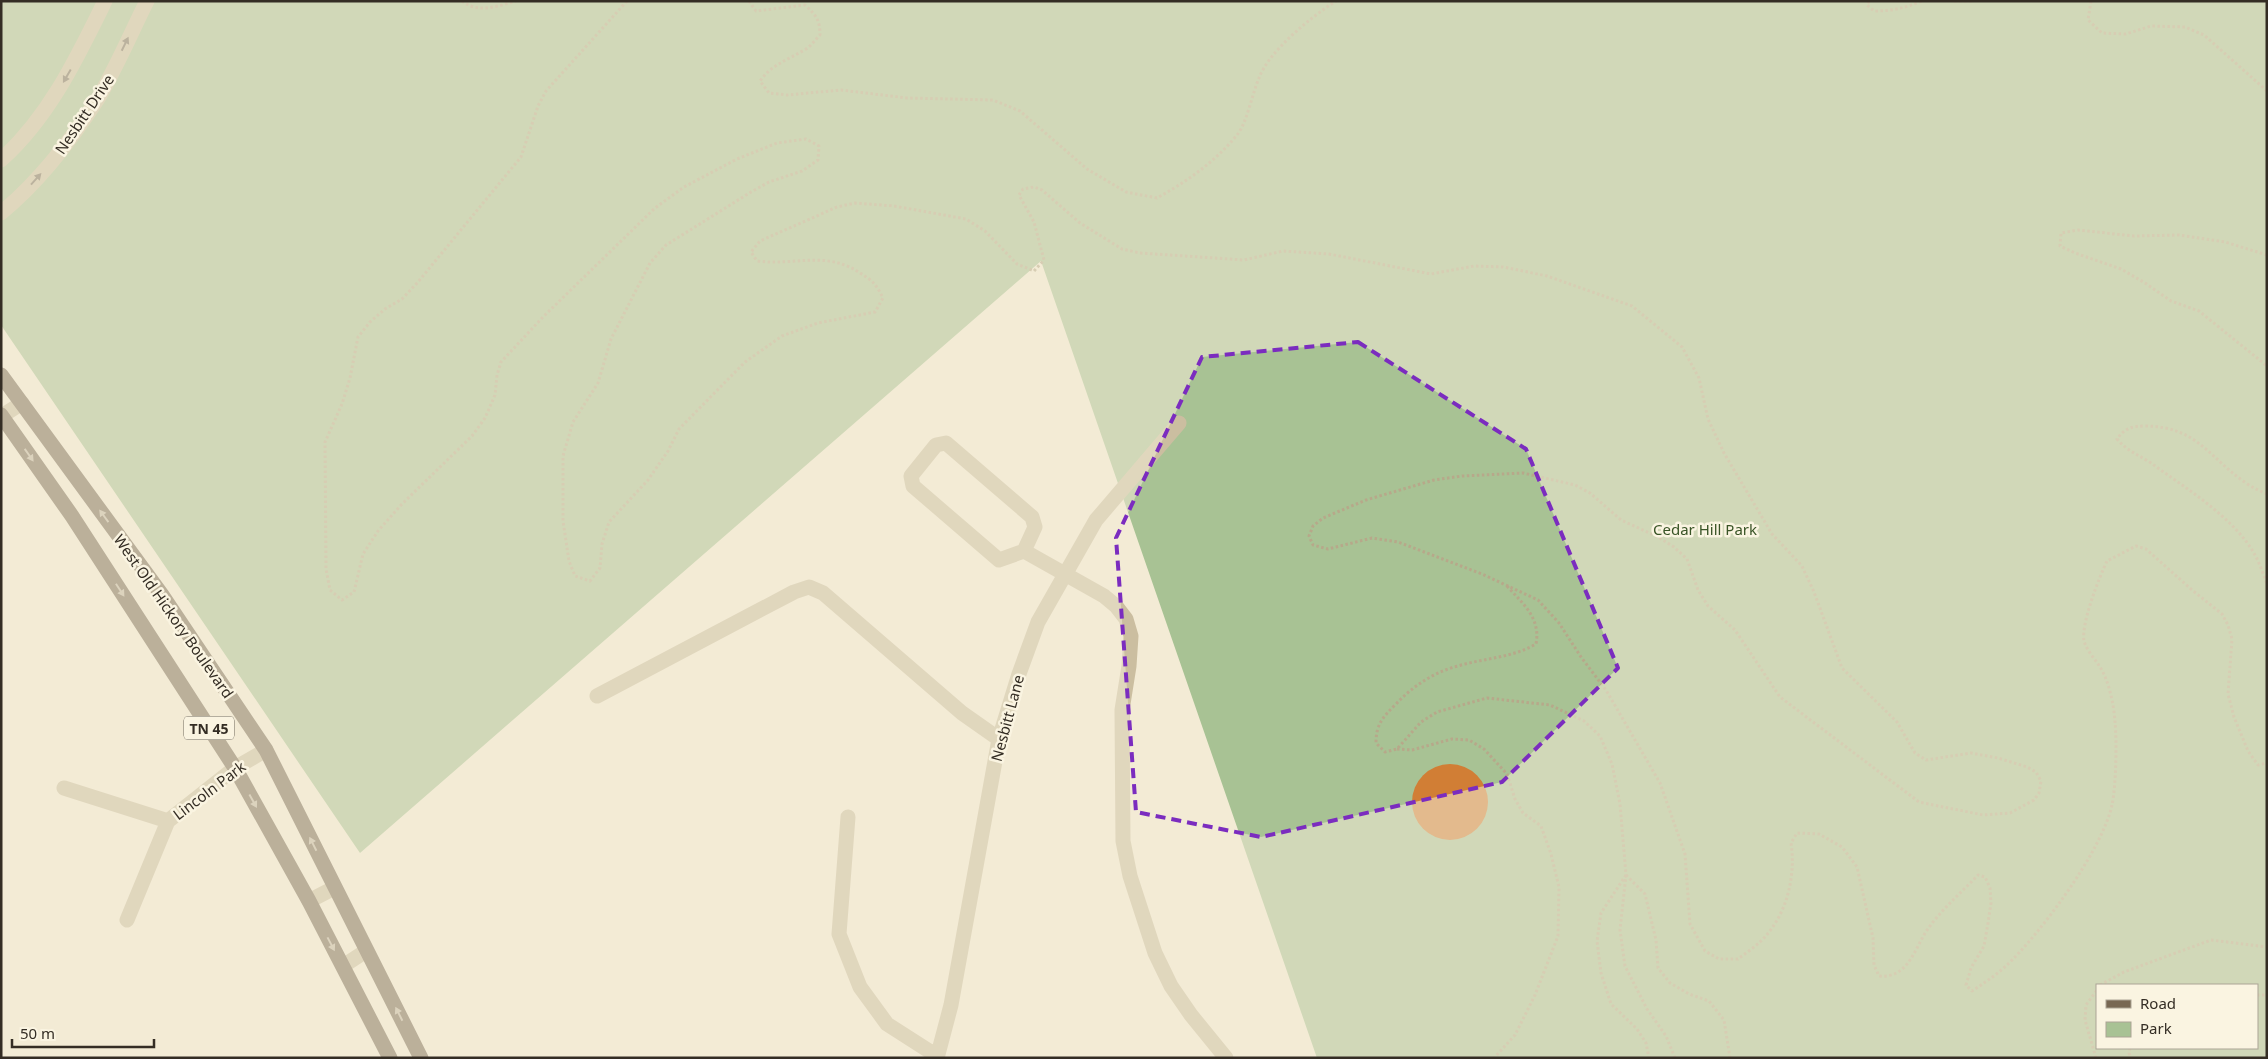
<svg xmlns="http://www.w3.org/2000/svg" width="2268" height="1059" viewBox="0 0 2268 1059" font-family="'Noto Sans',sans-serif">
	<rect width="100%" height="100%" fill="#f3ebd5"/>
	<path fill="#a8c294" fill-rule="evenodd" d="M1,1H2267V1058H1317L1041,261L360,853L1,325ZM2097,985H2257V1048H2097Z"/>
	<path fill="#d17e35" d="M1412 802a38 38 0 1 1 76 0a38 38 0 1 1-76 0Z"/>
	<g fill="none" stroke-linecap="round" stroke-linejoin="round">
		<path stroke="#b7a88a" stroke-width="3" stroke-dasharray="2.5 2.5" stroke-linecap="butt" d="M462,1C478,14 498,6 516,1
			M627,1L546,91L538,106L521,157L418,282L402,299L385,309L370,322L358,337L350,378L342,404L325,442L326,569L330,590L342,600L354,592L363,554L378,531L401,505L472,436L485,418L495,395L497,375L501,362L543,317L655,208L684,187L737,159L777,143L806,139L819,146L818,160L802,171L769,182L751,192L666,245L650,263L611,339L598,383L573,422L563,456V521L569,561L575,576L590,581L600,568L602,544L609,522L648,480L668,451L679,429L745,362L782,336L818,323L875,312L883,298C876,284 873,281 860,273C826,250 795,266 757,261L751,252L760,241L837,207L855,203L894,206L966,219L985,231L1017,264L1034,271L1044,260L1034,222L1019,195L1023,189L1034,187L1042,190L1080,223L1122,249L1140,253L1244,260L1283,251L1329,254L1431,274L1474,266L1503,267L1547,276L1632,306L1682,347L1699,378L1708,419L1724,453L1772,534L1802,566L1814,592L1842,668L1897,722L1915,753L1926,760L1971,753L1998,758L2027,767L2036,772L2041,781L2039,793L2034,800L2010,813L1983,815L1919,802L1780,697L1735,630L1708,606L1698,590L1687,559L1674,547L1658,537L1621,520L1590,493L1575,485L1523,473L1462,476L1434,480L1366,500L1323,518L1313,526L1309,536L1313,545L1328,549L1372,538L1398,542L1482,574L1538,600L1559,623L1581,657L1606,690L1660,783L1685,854L1690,924L1705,951L1719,959H1738C1746,953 1755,947 1762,940C1787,915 1796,876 1791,843L1797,833L1819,834L1842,847L1857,867L1873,938L1874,965L1879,976C1910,979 1915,945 1930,926C1944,907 1962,892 1978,875L1985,877L1990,888L1991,903L1988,923L1984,946L1971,968L1966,985L1972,991C1984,983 1995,976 2006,966C2040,934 2102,851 2112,805C2116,787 2117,741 2115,722C2114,705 2109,681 2100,667C2095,659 2087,651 2084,641C2081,623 2099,578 2107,561L2136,546L2146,549L2192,590L2222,614L2228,625L2232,639L2228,694L2234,717L2248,751L2258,765L2267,763
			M749,1L756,11L805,5C816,15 820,20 820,35C815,40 811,46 806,49C788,60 772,64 760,81L769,93L787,95L841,90L907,98L993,100L1020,111L1087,169L1126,192L1157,198C1186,182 1215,162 1237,135C1247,123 1252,94 1259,78C1269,51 1311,17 1336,1
			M1869,1L1867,5L1874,11C1892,11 1905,8 1922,1
			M1954,1H1973
			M2091,1L2088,20L2102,33L2126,34L2151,26L2185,27L2204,35L2267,91
			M2267,255L2225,242L2179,235L2134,236L2078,230L2061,233L2060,246L2075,253L2121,269L2145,283L2171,301L2199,311L2267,366
			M2267,494C2260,491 2253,488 2246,483C2209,458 2198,427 2146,426C2132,426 2125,428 2117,439C2127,451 2139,455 2151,463C2185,488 2234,517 2255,555C2260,564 2263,574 2267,584
			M1507,586C1523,604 1541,618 1536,644C1512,658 1484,658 1458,666C1434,672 1413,686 1396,704C1383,717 1376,724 1376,743L1385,752L1397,749L1421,722L1437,712L1487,698L1550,705L1584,721L1600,736L1612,764L1620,804L1626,875L1620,930L1625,966L1647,1009L1666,1036L1675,1058
			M1397,749L1412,750L1452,739L1469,740L1484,749L1507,774L1515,799L1523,813L1541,826L1551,854L1559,887L1558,936L1535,995L1515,1035L1494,1058
			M1626,875L1645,894L1656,940L1658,968L1670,983L1689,994L1709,1001L1724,1020L1730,1058
			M1626,875L1601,913L1597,941L1601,973L1611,1004L1637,1029L1646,1043L1649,1058
			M2100,985L2124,972L2211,940L2267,947
			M2257,995H2267
			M2130,1048L2129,1053L2131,1058
			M2096,1058L2085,1020L2086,1005L2097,990"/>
		<path stroke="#cbbea0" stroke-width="15" d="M1,160C49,117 77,58 105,1
			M1,213C40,181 72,139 99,97C117,66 131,33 147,1
			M2,416L22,403
			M1024,551L999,560L913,486L911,476L936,445L946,443L1032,517L1035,527L1024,551L1104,596L1116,606L1126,619L1131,636L1129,666L1122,710L1123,841L1130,876L1155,953L1171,986L1191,1015L1226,1058
			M597,696L794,592L809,587L823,593L962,713L999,739
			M64,788L168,821
			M848,817L839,934L860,987L887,1024L937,1056
			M309,901L334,888
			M127,920L168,821L235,768L266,750
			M343,966L366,951
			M937,1058L951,1005L999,739L1019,674L1038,622L1096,520L1179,423"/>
		<path stroke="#786853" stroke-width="15" d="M1,375L162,595L266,750L421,1058
			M1,415L72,516L235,768L309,901L390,1058"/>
	</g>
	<defs><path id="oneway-solid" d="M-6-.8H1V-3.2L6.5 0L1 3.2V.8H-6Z" transform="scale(1.25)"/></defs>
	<g fill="#786e5c">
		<use href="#oneway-solid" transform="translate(125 44) rotate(-64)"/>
		<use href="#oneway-solid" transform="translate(67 76) rotate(120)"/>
		<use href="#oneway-solid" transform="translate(36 179) rotate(-48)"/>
	</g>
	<g fill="#c0b5a1">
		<use href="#oneway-solid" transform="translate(29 455) rotate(55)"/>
		<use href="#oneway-solid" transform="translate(104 516) rotate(-126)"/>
		<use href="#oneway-solid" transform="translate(120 590) rotate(57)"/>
		<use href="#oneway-solid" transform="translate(253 801) rotate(61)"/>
		<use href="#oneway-solid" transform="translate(313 844) rotate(-117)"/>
		<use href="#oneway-solid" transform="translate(331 944) rotate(62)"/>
		<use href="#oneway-solid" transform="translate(399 1014) rotate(-117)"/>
	</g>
	<path d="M0 0H2268V1059H0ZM1358,342L1526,449L1618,668L1502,782L1261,837L1136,812L1116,538L1202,357Z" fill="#f3ebd5" fill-opacity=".55" fill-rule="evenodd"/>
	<path fill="none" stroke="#7b2cbf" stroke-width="4" stroke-dasharray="10 6" stroke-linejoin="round" d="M1358,342L1526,449L1618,668L1502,782L1261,837L1136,812L1116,538L1202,357Z"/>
	<g text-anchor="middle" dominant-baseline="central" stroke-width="5" stroke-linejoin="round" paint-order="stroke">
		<rect fill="#faf4e1" stroke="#6f695d" stroke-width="1" x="184" y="716.5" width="50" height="23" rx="4"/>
		<g font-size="14" font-weight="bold" fill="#342d24">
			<text x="209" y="728">TN 45</text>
		</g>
		<g font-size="15" fill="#342d24" stroke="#faf4e1">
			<text transform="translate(84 114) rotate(-56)">Nesbitt Drive</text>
			<text transform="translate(174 616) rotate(55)">West Old Hickory Boulevard</text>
			<text transform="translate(1007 718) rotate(-75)">Nesbitt Lane</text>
			<text transform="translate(209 790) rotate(-37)">Lincoln Park</text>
		</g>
		<g font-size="15" fill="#395426" stroke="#faf4e1">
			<text x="1705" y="529">Cedar Hill Park</text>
		</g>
	</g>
	<rect width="2268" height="1059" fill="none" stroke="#342d24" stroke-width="5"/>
	<rect x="2096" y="984" width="162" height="65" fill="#faf4e1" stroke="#aba495"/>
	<rect x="2106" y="1000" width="25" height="8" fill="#786853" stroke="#aba495"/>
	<text x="2140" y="1009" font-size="15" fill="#342d24">Road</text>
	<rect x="2106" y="1022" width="25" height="15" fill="#a8c294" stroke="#aba495"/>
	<text x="2140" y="1034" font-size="15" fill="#342d24">Park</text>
	<path d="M12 1039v8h142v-8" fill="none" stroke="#342d24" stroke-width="2.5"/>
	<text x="20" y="1039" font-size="15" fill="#342d24" stroke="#faf4e1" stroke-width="4" paint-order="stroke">50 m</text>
</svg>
